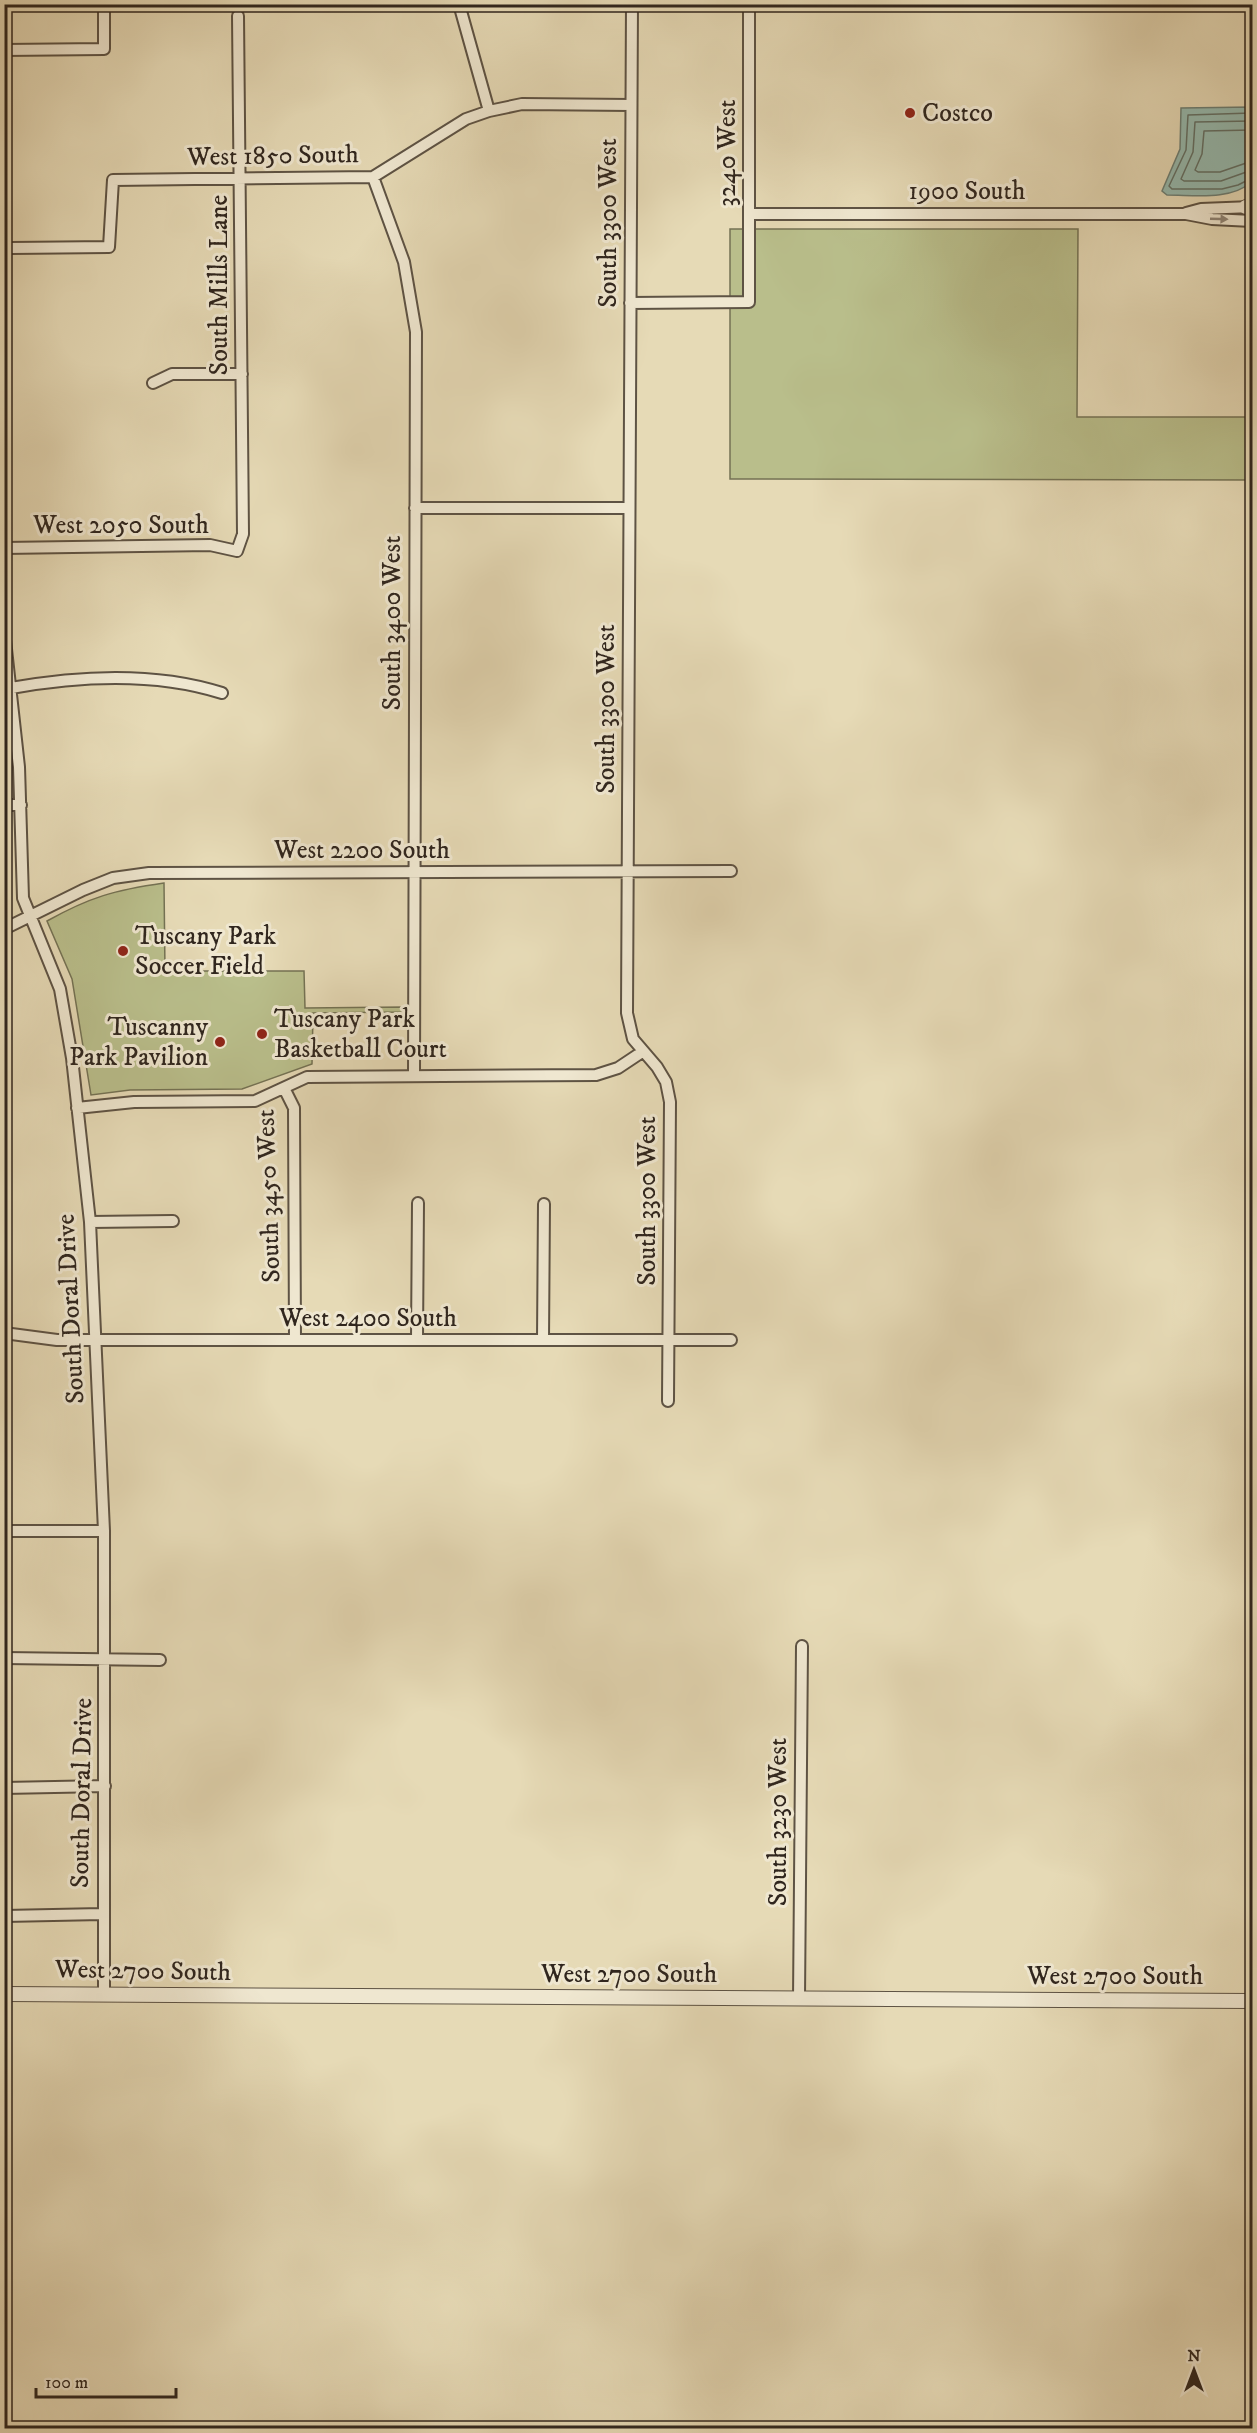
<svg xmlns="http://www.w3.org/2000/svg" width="1257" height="2433" viewBox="0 0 1257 2433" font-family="'IM FELL DW Pica',serif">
	<rect width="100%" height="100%" fill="#e6dab6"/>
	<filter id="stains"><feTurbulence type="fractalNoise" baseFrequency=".00333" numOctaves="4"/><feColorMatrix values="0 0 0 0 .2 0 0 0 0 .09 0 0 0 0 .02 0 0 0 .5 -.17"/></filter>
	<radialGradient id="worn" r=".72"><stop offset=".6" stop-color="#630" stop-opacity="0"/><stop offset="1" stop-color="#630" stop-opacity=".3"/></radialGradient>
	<path fill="#b9be8b" stroke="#747254" stroke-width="1.5" d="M730,229H1078L1077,417H1252V480L730,479Z
		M164,883L165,971H304L305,1008L403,1007V1012L313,1013L312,1064L242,1089L130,1090L91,1095L72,979L47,921C90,897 115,890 164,883Z"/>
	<path fill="#96baaf" stroke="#6d7f75" stroke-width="1.5" d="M1252,107V182C1229,201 1195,195 1167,195L1162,191L1180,149L1181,108Z"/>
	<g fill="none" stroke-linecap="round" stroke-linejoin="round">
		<path stroke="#637066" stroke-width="1.5" d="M1252,113L1188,115L1186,150L1169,186L1172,189H1222L1238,185L1252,178
			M1252,121L1195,122L1193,152L1181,179L1184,181H1221L1252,170
			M1252,130L1204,131L1202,154L1195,170L1198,172H1220L1252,161"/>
		<g stroke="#5e5344" stroke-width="14">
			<path id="minor" d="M459,4L489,111
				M632,4L627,1013L633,1039L657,1067L666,1082L670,1102L668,1401
				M4,50L104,49V4
				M373,177L404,262L416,332L414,1076
				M1186,213L1201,209L1252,207
				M749,214H1186L1212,219L1252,221
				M11,248L109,247L113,180L373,177L466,119L489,111L522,104L631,105
				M630,303L749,302V4
				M153,383L172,374H242
				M415,508H629
				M4,548L210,545L237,551L243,534L238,16
				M4,631L19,767L23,898L60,989L72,1058L90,1222L104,1531V1993
				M11,688C78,676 156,672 222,693
				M4,805H21
				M4,929L83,890L113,878L149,873L731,871
				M284,1088L294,1108L295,1340
				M77,1108L134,1102L255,1101L307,1077L596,1075L618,1068L642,1052
				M90,1222L173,1221
				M4,1333L57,1340H731
				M417,1340L418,1203
				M543,1340L544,1204
				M4,1531H104
				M4,1658L160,1660
				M4,1788L105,1786
				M4,1916L102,1914
				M799,1999L802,1646"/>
		</g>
		<g stroke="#5e5344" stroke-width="16">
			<path id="tertiary" d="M1246,207L1252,205
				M4,1994L1252,2001"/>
		</g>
		<use href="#minor" stroke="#efe7d0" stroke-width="10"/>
		<use href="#tertiary" stroke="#efe7d0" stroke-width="14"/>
	</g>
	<defs><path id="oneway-solid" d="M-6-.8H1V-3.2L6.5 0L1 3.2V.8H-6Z" transform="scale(1.5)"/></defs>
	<use fill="#908677" href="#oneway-solid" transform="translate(1219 219) rotate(2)"/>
	<g fill="#8f2418" stroke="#efe7d0" stroke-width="2">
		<circle cx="910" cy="113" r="6"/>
		<circle cx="123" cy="951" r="6"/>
		<circle cx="262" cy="1034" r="6"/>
		<circle cx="220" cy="1042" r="6"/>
	</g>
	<g text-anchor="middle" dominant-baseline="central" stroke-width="6" stroke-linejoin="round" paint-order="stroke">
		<g font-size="26" fill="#30261e" stroke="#efe7d0" text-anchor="start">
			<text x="922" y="113">Costco</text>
			<text x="135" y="936">Tuscany Park<tspan x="135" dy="30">Soccer Field</tspan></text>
			<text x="274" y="1019">Tuscany Park<tspan x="274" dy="30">Basketball Court</tspan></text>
			<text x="208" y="1027" text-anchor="end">Tuscanny<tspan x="208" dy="30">Park Pavilion</tspan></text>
		</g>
		<g font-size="26" fill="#30261e" stroke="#efe7d0">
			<text transform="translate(727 153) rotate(-90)">3240 West</text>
			<text transform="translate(273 156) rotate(-1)">West 1850 South</text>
			<text x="967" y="191">1900 South</text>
			<text transform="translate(608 223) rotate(-90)">South 3300 West</text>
			<text transform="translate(219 285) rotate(-90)">South Mills Lane</text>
			<text x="121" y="525">West 2050 South</text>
			<text transform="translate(392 623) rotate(-90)">South 3400 West</text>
			<text transform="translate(606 709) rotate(-90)">South 3300 West</text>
			<text x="362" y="850">West 2200 South</text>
			<text transform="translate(269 1196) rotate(-92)">South 3450 West</text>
			<text transform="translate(647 1201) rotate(-90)">South 3300 West</text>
			<text transform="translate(71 1309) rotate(-93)">South Doral Drive</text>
			<text x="368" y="1318">West 2400 South</text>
			<text transform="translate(82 1793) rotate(-89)">South Doral Drive</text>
			<text transform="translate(778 1822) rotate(-90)">South 3230 West</text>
			<text transform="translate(143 1971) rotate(1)">West 2700 South</text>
			<text x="629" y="1974">West 2700 South</text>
			<text x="1115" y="1976">West 2700 South</text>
		</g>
	</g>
	<rect width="1257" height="2433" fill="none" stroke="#e6dab6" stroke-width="24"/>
	<rect x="6" y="6" width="1245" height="2421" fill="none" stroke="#30261e" stroke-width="3"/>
	<rect x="12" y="12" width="1233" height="2409" fill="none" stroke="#30261e" stroke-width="1.5"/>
	<g transform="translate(1194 2370)" stroke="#efe7d0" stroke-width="4.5" paint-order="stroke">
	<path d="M0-4.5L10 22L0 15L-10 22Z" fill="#30261e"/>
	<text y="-9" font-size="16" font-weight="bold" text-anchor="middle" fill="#30261e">N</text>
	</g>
	<path d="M36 2388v9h140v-9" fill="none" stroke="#30261e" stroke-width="3"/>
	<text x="45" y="2388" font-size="18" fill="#30261e" stroke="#efe7d0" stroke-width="4.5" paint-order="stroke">100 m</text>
	<rect width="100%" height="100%" filter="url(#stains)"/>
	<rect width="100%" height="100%" fill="url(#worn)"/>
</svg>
